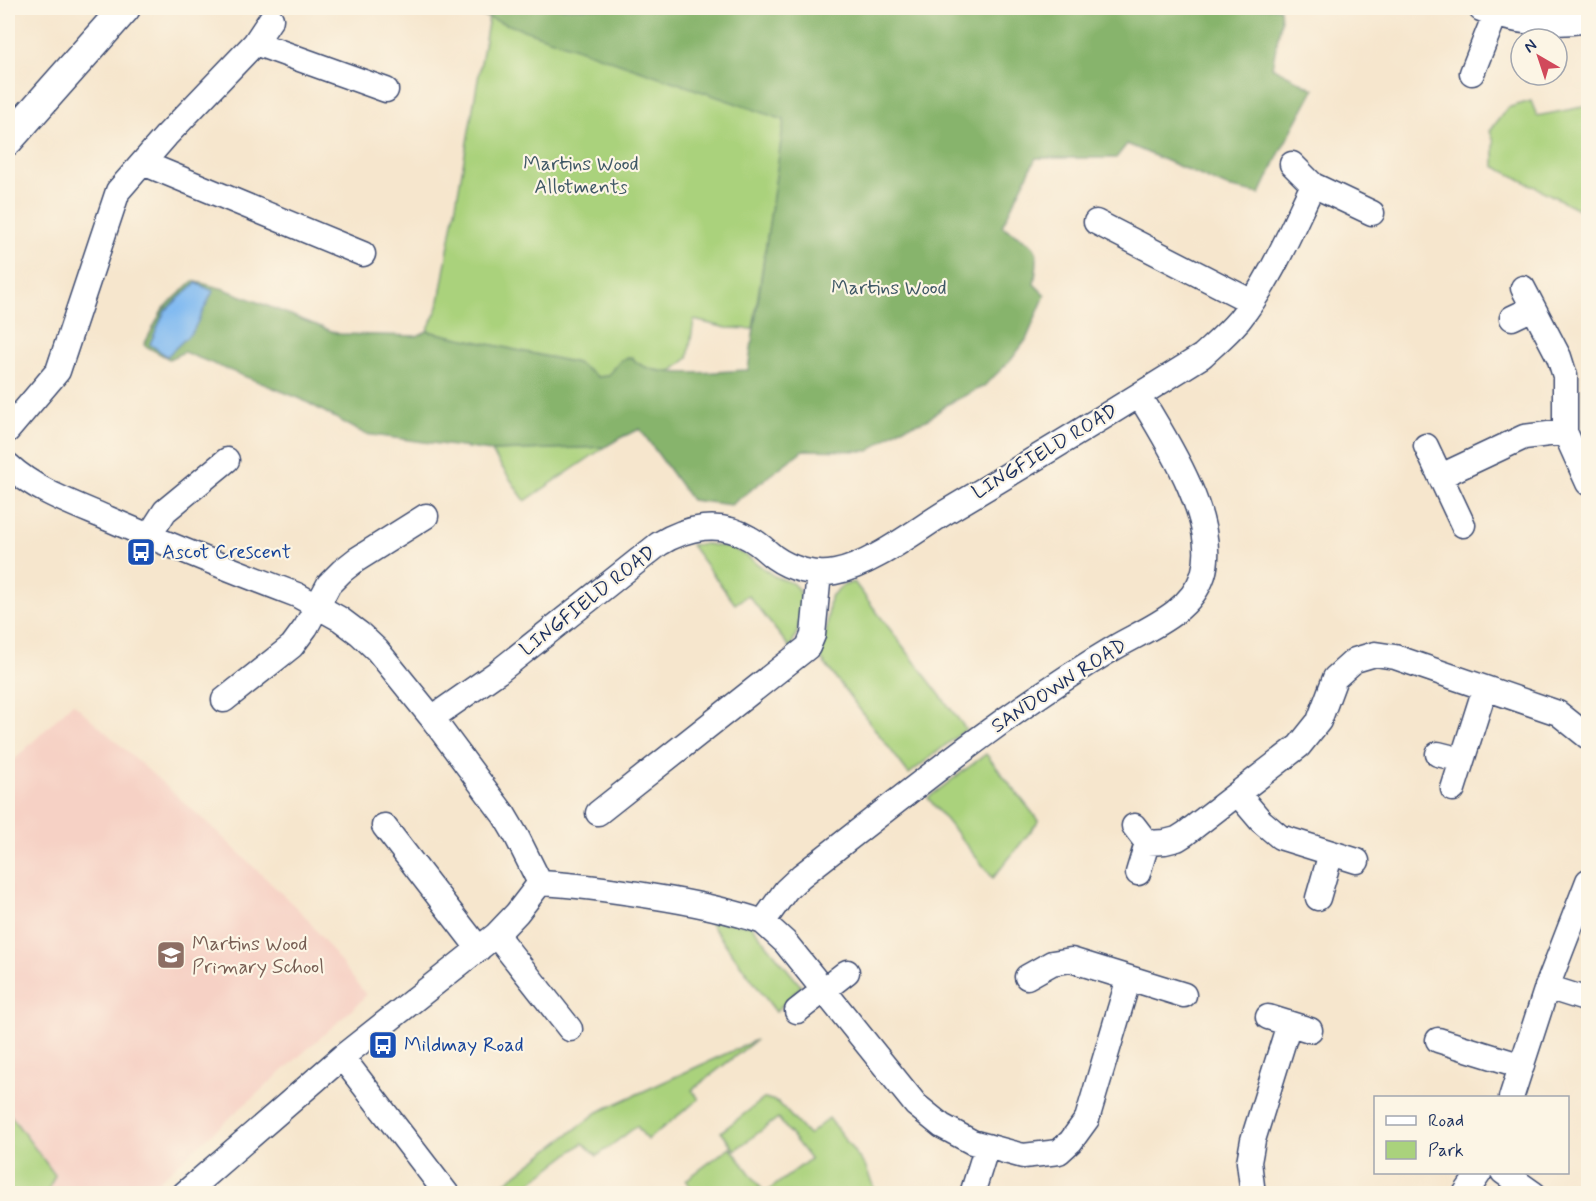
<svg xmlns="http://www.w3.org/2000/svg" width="1596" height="1201" viewBox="0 0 1596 1201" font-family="Mynerve,sans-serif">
	<rect width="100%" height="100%" fill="#fcf5e5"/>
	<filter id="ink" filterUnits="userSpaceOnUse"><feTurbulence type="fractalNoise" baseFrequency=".0167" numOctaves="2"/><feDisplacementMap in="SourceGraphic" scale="12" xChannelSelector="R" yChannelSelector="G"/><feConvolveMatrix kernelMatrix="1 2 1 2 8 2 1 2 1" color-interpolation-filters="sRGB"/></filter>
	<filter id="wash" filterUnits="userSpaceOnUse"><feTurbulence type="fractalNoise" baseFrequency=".008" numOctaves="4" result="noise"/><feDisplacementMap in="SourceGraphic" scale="24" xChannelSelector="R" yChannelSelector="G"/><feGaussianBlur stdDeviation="1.35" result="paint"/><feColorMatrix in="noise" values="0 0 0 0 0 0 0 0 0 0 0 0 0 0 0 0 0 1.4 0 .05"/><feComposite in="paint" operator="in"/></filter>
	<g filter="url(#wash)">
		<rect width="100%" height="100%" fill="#f6e6cd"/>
		<path fill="#f6d1c5" d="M73,703L215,830L305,916L366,995L356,1006L145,1193L8,1194V766Z"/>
		<path fill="#aad27c" stroke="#62806d" stroke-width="1.5" d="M489,17L785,120L753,329L727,328L694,320L688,358L670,373H660L636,364L614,367L608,376L598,377L577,363L427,331L438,307Z
			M1531,101L1537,116L1588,106V214L1494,166V142L1490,131L1507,108Z
			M605,447L525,501L491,451Z
			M707,544L731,548L745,555L774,576L792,583L797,588L801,595V601L798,630L790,648L748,595L735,604L691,545Z
			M854,582L966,729L909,774L819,656L827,628L830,597L842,586Z
			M986,754L1039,821L993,878L928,798Z
			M708,921L751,925L801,986L776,1012Z
			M756,1040L692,1090L699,1099L647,1140L637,1126L597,1156L583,1143L517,1193L493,1192L598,1112Z
			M765,1098L778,1102L808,1135L829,1118L865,1166L876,1193H765L810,1159L778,1118L735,1150L721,1132Z
			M8,1112L55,1175L47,1193H8Z
			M730,1147L765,1193H694L686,1180Z"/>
		<path fill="#87b46c" stroke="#517265" stroke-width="1.5" d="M460,8H1280L1281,22L1272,67L1314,89L1280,152L1260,194L1227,187L1127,144L1116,158H1036L1002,226C1036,248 1042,242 1034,284L1045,295L1026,340L1011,360L984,386L948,404L927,420L899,429L869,451L803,450L731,505L691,500L640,429L622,437L605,447L491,451L365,434L301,399L184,352L169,359L144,345L163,309L193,281L224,289L339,334L417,336L427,331L577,363L598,377L608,376L621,360L632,357C647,381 721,371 748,370L784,120Z"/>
		<path fill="#80baf1" stroke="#4e74a8" stroke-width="1.5" d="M196,283L213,291L193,331L167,356L150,344L165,311Z"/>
	</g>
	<g filter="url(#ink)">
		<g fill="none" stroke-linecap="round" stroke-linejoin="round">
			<g stroke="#3c4a6f" stroke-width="27">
				<path id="minor" d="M1481,9C1516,24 1551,26 1588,20
					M255,43L386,90
					M1472,73L1495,15
					M143,163L363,254
					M1292,164L1313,185L1372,213
					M1096,222L1252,302
					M1523,288L1559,357L1565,376V432L1588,483
					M1512,318L1533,308
					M8,430L58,371L118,191L166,136L255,43L271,19
					M1426,446L1463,525
					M8,465C36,491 74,504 109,519C171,546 234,571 297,595L340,619L360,634L377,650L432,718L504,815L517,837L540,883
					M1441,476L1524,437L1565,432
					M149,536L165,511L227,460
					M224,700L292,646L306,627L329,584L342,571L356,560L426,516
					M432,718L498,672L659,544C687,527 720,520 749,538C759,543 766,551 774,557C791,569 815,576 835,572C870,566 915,531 946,512C1032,461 1117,409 1202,356C1215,344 1228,333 1239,320C1271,280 1291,230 1313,185
					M1438,754L1462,760
					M1453,789L1485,688
					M1238,794L1261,821L1280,837L1357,861
					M598,813L808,647L813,635L819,573
					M384,826L479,949
					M1134,826L1147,843L1138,873
					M1147,843L1165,842L1177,839L1185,834L1299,746L1319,721L1335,678L1355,660L1375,654L1395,657L1558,713L1588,737
					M540,883C578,885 614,890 650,896C689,902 726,909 763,922L786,890L801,876C903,797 1003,714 1114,648C1146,629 1190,614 1203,575C1220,523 1166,439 1139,395
					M1318,898L1331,853
					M763,922L785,942L916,1105L942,1126L972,1142L1023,1156L1059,1152L1071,1141L1087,1119L1129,978
					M496,935L570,1029
					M1027,977L1052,963L1071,960L1184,995
					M1547,987L1588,1000
					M797,1011L847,972
					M1268,1017L1310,1030
					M1438,1040L1522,1066
					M342,1057L447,1194
					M1511,1098L1547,987L1588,881
					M1503,1172L1534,1194
					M184,1194L342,1057L496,935L517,913L540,883
					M972,1194L987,1146
					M1253,1194L1249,1162L1253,1140L1289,1024
					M1465,1194L1480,1172"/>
			</g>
			<g stroke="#3c4a6f" stroke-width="33">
				<path id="tertiary" d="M8,140L125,8"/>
			</g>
			<use href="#minor" stroke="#fff" stroke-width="24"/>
			<use href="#tertiary" stroke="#fff" stroke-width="30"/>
		</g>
	</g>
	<defs>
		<g id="bus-square" transform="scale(1.5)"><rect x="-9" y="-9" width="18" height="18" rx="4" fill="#1a4fb4" stroke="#fcf5e5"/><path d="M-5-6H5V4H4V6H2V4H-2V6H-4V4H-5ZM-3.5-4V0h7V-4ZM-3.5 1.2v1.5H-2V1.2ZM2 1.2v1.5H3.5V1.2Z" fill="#fff"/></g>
		<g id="school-square" transform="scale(1.5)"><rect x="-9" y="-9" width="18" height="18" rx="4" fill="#8d6e63" stroke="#fcf5e5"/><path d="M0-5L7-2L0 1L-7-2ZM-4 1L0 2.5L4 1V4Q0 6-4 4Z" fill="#fff"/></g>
	</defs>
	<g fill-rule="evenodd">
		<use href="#bus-square" x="141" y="552"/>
		<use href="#school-square" x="171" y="955"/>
		<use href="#bus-square" x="383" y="1045"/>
	</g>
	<g text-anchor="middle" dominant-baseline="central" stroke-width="4.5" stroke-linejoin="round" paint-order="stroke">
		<g font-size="20" fill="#3f5866" stroke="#fcf5e5">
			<text x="581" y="164">Martins Wood<tspan x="581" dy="23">Allotments</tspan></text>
			<text x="889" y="288">Martins Wood</text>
		</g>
		<g font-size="20" fill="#1b2f5e" stroke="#fcf5e5">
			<text transform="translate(1045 452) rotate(-31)">LINGFIELD ROAD</text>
			<text transform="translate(588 601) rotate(-38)">LINGFIELD ROAD</text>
			<text transform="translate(1059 686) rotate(-33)">SANDOWN ROAD</text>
		</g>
		<g font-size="20" fill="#164399" stroke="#fcf5e5" text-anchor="start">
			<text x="162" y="552">Ascot Crescent</text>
			<text x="404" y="1045">Mildmay Road</text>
		</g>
		<g font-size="20" fill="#785e54" stroke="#fcf5e5" text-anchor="start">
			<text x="192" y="944">Martins Wood<tspan x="192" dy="23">Primary School</tspan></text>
		</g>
	</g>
	<rect width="1596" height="1201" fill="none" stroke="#fcf5e5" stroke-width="30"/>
	<rect x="1374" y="1096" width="195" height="78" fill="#fcf5e5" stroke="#a2a6af" stroke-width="1.5"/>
	<rect x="1386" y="1116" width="30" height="9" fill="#ffffff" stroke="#a2a6af" stroke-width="1.5"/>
	<text x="1428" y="1126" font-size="18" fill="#1b2f5e">Road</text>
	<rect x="1386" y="1141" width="30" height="18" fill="#aad27c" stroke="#a2a6af" stroke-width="1.5"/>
	<text x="1428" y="1156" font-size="18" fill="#1b2f5e">Park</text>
	<g transform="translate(1539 57) rotate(321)"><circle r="28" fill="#fcf5e5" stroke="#a2a6af" stroke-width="1.5"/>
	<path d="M0-4.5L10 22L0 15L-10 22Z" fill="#d1495b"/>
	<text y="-9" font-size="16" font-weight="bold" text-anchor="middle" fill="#1b2f5e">N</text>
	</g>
</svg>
